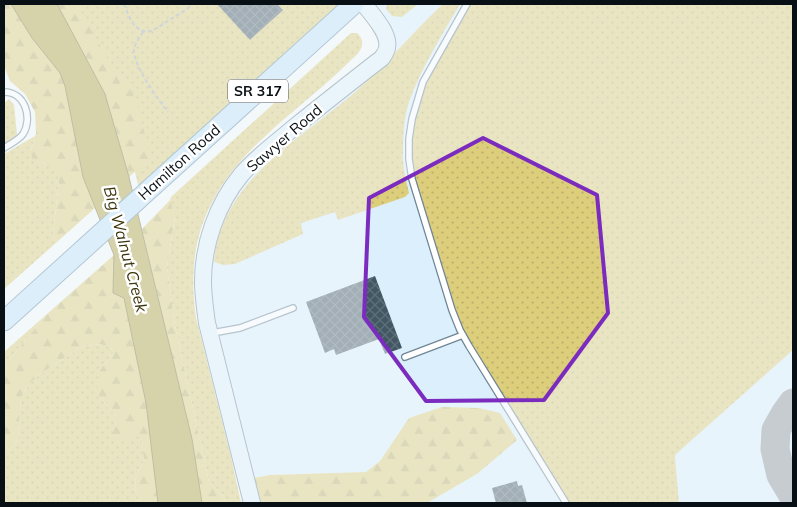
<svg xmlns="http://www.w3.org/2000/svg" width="797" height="507" viewBox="0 0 797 507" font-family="Mulish,sans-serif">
	<defs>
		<pattern id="grass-dots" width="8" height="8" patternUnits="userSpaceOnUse" patternTransform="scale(1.25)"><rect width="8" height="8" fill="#ddce7c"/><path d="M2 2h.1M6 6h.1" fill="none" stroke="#bcb06a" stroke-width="1.8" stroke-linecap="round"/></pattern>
		<pattern id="forest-firs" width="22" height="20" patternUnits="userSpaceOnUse" patternTransform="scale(1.25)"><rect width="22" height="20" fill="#ddce7c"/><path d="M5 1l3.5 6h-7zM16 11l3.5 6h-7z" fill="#bcb06a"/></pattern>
		<pattern id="building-cross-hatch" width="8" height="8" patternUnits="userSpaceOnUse" patternTransform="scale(1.25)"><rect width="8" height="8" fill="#425764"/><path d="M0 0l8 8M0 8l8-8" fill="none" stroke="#5f6f79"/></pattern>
	</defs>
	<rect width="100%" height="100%" fill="#f3f8fb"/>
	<path fill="#dceffc" d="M364,4H793V503H427L477,474L409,418L380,461L366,472L270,475L254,478L203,281L229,193L386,51Z"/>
	<path fill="url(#grass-dots)" d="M65,4H354L141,197L117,97Z
		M387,4H418L402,17L392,16L386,9Z
		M443,4H460C442,35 421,68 409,102C404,117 403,136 403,151C402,165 406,180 409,193L405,197L338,220L335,212L301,223L303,234L235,264L223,265L214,262C221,181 298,141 354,93C385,66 412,33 443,4Z
		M467,4H793V350L676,454L675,457L679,503H566L460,330L412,179L409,139L423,82Z
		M351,33H357C363,38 364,45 359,52C357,55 353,58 351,60C342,69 332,78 323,86C286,118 238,154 215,197C193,235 190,275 196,318L231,457L241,503H226L222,495L209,482L175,326L167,267L175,217L170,200L171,197Z
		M9,99L14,105L17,134L14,138L4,145V103Z
		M35,136L31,150L42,163L52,166L57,173L59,179L53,235L57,242L4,289V154Z
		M47,314L6,364L4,368V352Z
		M100,344L111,347L113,354L100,370V398L115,415L114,437L138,433L142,440L144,462L136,476L135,489L141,503H4V453L14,446L18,438L21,398L27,387L37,376L81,347Z"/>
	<path fill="url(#forest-firs)" d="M4,4H11L32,38L60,73L65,86L83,177L95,208L57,242L53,235L59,179C55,164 45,165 32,158L31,150L36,133L35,112L25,94L10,81L4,66Z
		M57,4H77L109,61L129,86L136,101L151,158L129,177L105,94Z
		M170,200L175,216L167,267L175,326L209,482L222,495L226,503H202L192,439L142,229Z
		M114,255L113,293L124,298L146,403L158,503H141L135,489L136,476L144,462L142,440L137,433L128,439L117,440L113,437L115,415L100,398L97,385L100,370L113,354L111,347L100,344L81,347L37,376L27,387L21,398L18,438L14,446L4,453V368L6,364L47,314Z
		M442,407L479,408L500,413L517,440L477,474L427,503H261L254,478L270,475L366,472L380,461L409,418Z"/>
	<path fill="#b4a448" stroke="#807839" d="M11,4H57L105,94L129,177L192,439L202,503H158L146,403L124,298L113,293L114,255L83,177L65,86L60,73L32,38Z"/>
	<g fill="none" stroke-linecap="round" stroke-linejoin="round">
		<path stroke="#92989d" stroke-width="29" d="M793,403L785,414L776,430L775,449L781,475L793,495"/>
	</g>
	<path fill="url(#building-cross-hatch)" d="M217,4H277L283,10L250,40Z
		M375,276L402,348L385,354L379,339L336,355L334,349L325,353L306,302Z
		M517,481L518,486L522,485L527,503H496L492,488Z"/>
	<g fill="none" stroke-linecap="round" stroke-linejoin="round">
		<g stroke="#708695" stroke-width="8">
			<path id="lane" d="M467,4L423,82L412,119L409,139V159L412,179L452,310L460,330L469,346L566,503
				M4,92C25,92 33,118 23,134C19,140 10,144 4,148
				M212,333L240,328L293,308
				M405,357L463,335"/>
		</g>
		<g stroke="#708695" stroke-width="18">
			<path id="secondary" d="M252,503L207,323C205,309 203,295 203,281C203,244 217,204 241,175C255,158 275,144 292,129C322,105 352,81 382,58C383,56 385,54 386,51C393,36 372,15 364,4"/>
		</g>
		<g stroke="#668da6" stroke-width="21">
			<path id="primary" d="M4,321L354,4"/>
		</g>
		<path stroke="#a5abaf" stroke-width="2" stroke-dasharray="4 2.5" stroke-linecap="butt" d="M124,4C129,17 135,35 152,31L187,9L192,4
			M143,32C140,37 135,43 134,49C132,64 159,101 168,112"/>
		<use href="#lane" stroke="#fff" stroke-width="5.5"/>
		<use href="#secondary" stroke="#e0f1fb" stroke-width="16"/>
		<use href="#primary" stroke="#c2e3f8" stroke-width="19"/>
	</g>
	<path d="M0 0H797V507H0ZM483,138L597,195L608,313L544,400L426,401L364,317L369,198Z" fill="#f3f8fb" fill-opacity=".55" fill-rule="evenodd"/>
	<path fill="none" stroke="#7b2cbf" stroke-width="4" stroke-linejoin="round" d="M483,138L597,195L608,313L544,400L426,401L364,317L369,198Z"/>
	<g text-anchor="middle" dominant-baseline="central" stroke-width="5" stroke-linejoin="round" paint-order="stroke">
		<rect fill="#fff" stroke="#52585c" stroke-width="1" x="228" y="79.5" width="60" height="23" rx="4"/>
		<g font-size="14" font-weight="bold" fill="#081016">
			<text x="258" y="91">SR 317</text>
		</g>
		<g font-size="15" fill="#081016" stroke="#fff">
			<text transform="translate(284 138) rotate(-41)">Sawyer Road</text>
			<text transform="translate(179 162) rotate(-42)">Hamilton Road</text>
		</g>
		<g font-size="16" font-style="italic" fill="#3b340c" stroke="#fff">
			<text transform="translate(126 249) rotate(75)">Big Walnut Creek</text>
		</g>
	</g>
	<rect width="797" height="507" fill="none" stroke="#081016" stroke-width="10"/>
</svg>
